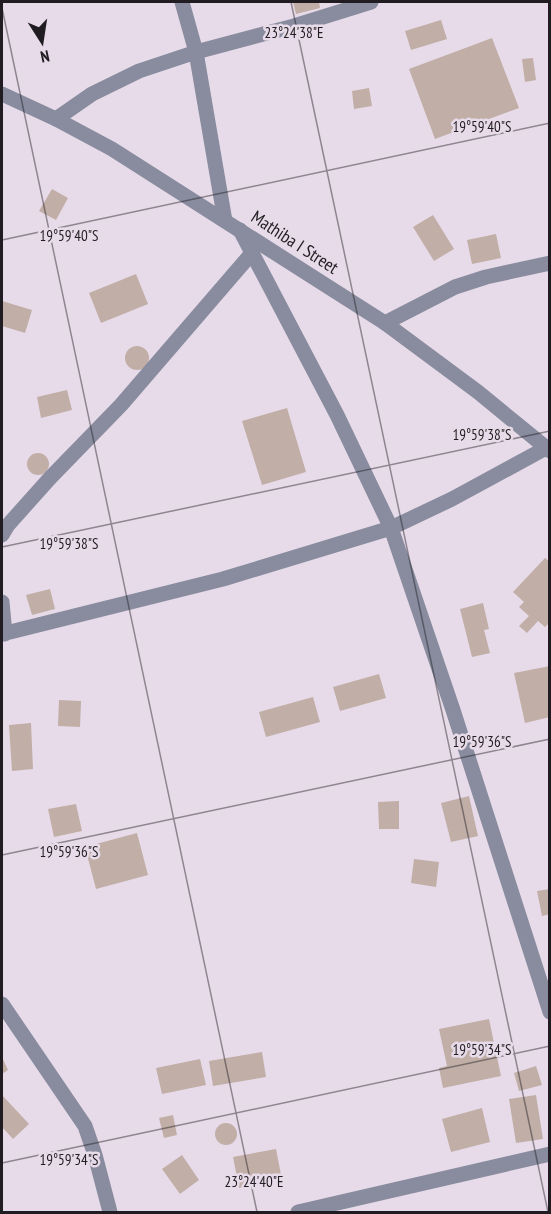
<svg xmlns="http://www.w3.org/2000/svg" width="551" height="1214" viewBox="0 0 551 1214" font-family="'PT Sans Narrow',sans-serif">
	<rect width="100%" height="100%" fill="#e8dbe9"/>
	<path fill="#c0aea7" d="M293,2H319L320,8L296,14Z
		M441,20L447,39L411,50L405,31Z
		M492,38L519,108L435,139L409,69Z
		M533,58L536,80L525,82L522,59Z
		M369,88L372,106L354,109L352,91Z
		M52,189L68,198L56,220L39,211Z
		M433,215L454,249L434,261L413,227Z
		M496,234L501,258L472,264L467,240Z
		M136,274L148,304L101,323L89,293Z
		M2,301L32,310L25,333L2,326Z
		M125 358a12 12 0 1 1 24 0a12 12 0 1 1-24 0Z
		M67,390L72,410L41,418L37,397Z
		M287,408L306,472L262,485L242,421Z
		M27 464a11 11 0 1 1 22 0a11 11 0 1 1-22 0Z
		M545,558L550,562V622L545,627L538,621L527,633L519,626L529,616L519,607L524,602L513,592Z
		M50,589L55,609L32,615L26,595Z
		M483,603L489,629L484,630L490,653L472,657L460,609Z
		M550,666V717L525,723L514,673Z
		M379,674L386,698L340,711L333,687Z
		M313,697L320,722L266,737L259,712Z
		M59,700L81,701L80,727L58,726Z
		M31,723L33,769L12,771L9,725Z
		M469,796L478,836L451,842L441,803Z
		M399,801V829H379L378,802Z
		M76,804L82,831L54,837L48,809Z
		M137,833L148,875L96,889L85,847Z
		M414,859L439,862L436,887L411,883Z
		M550,889V914L542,916L537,891Z
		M489,1019L501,1076L443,1088L439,1068L447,1066L439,1029Z
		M262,1052L266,1077L213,1086L209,1061Z
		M2,1057L8,1070L2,1074Z
		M200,1059L206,1085L162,1094L156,1068Z
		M536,1066L542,1085L519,1091L514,1073Z
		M2,1095L29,1124L13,1139L2,1127Z
		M536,1095L543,1139L516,1143L509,1099Z
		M482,1108L490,1142L451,1152L442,1119Z
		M173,1115L177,1135L164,1138L159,1118Z
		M215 1134a11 11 0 1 1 22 0a11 11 0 1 1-22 0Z
		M276,1149L282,1180L239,1188L233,1157Z
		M182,1155L199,1180L180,1194L162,1169Z"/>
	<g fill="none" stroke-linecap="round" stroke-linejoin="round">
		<path stroke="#888c9e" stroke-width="15" d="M182,2L196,52L225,221
			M56,119L92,94L139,71L196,52L294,26L371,2
			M240,230L337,415L391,528L453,710L550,1012
			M385,323L455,287L486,277L550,263
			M2,535L8,525L50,478L121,405L252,253
			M2,602L5,634
			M2,634L223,579L391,528L452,499L546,448
			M2,1004L85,1126L95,1155L110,1212
			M298,1212L550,1154"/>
		<path stroke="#888c9e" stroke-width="15" d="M2,94L56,119L112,149L385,323L478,392L550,451"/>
	</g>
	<path fill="none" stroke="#201c21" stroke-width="1.5" stroke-opacity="0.45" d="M291,2L548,1212M2,8L257,1212M2,240L550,123M2,547L550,431M2,855L550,739M2,1163L550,1046"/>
	<g text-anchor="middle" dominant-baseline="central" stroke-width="5" stroke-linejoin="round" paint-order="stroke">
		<g font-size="18" fill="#201c21" stroke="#e8dbe9">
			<text transform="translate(295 242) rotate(33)">Mathiba I Street</text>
		</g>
	</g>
	<g font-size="15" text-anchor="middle" fill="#201c21" stroke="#e8dbe9" stroke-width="5" stroke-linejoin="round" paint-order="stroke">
		<text x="294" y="38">23°24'38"E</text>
		<text x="482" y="132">19°59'40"S</text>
		<text x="69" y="241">19°59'40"S</text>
		<text x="482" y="440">19°59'38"S</text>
		<text x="69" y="549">19°59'38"S</text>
		<text x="482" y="747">19°59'36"S</text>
		<text x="69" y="857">19°59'36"S</text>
		<text x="482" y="1055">19°59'34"S</text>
		<text x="69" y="1165">19°59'34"S</text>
		<text x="254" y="1187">23°24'40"E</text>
	</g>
	<rect width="551" height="1214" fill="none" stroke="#201c21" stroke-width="6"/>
	<g transform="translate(42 42) rotate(168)" stroke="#e8dbe9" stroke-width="4.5" paint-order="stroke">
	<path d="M0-4.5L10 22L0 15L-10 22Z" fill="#201c21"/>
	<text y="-9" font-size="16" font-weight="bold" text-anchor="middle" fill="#201c21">N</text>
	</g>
</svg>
